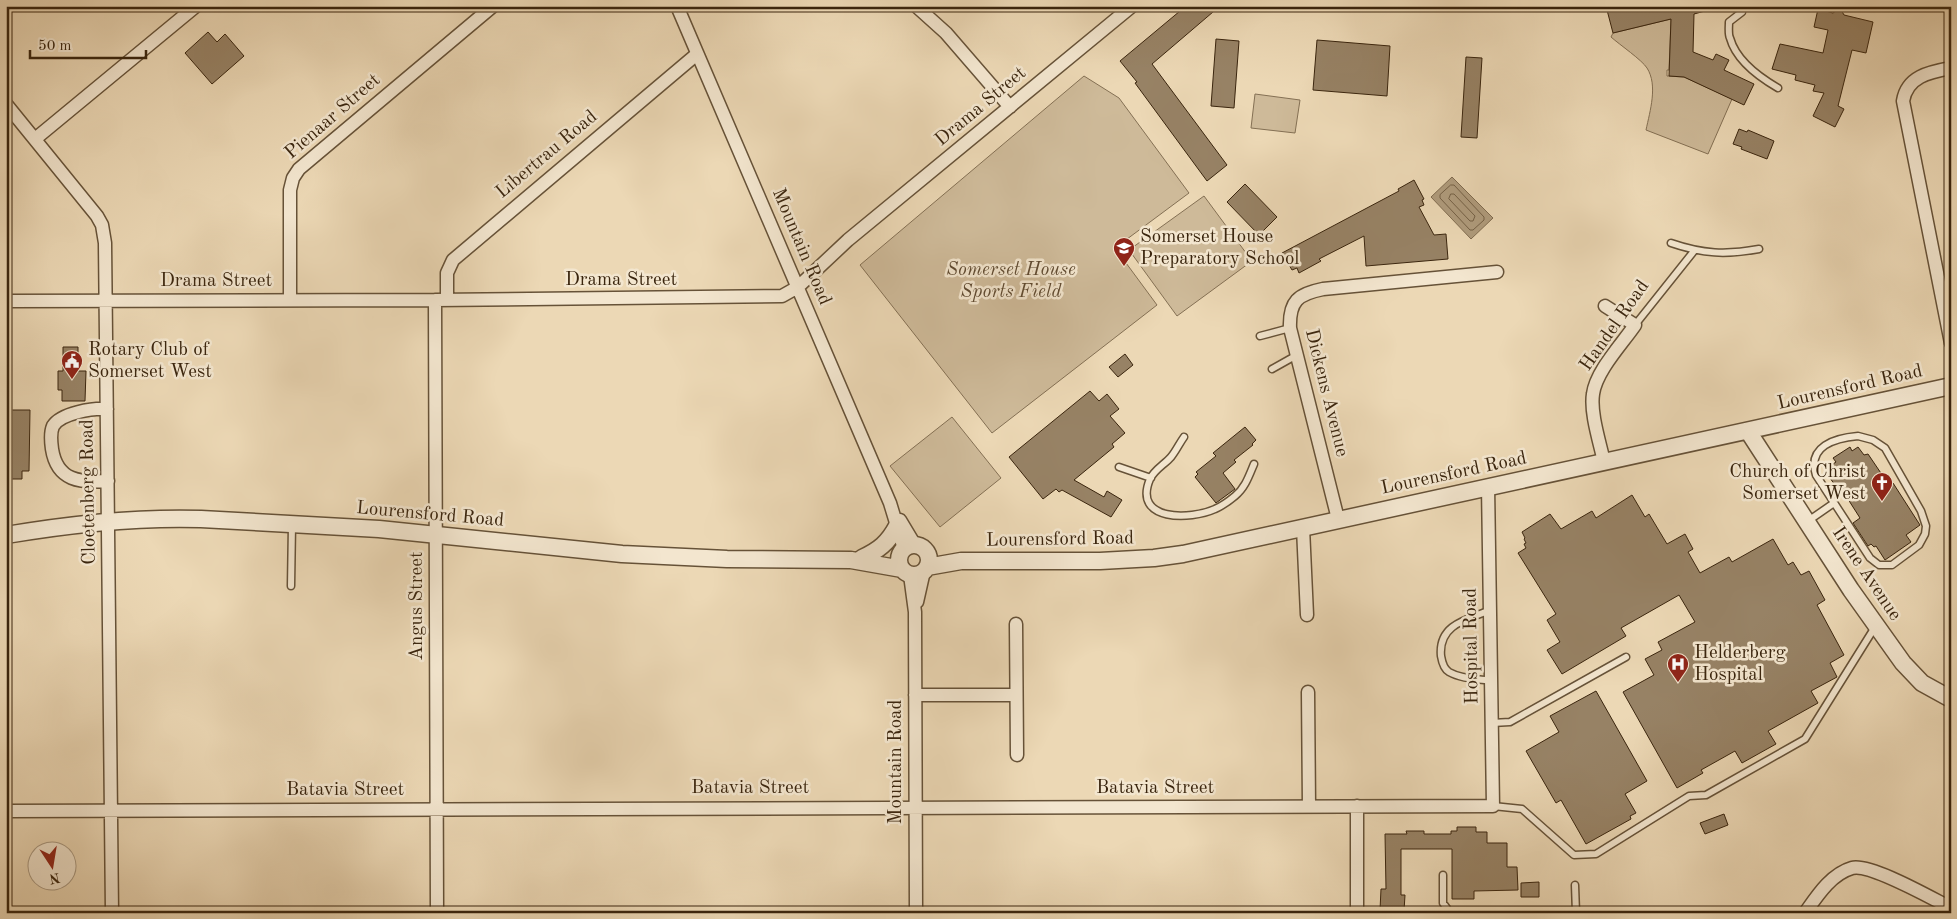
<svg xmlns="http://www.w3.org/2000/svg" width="1957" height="919" viewBox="0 0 1957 919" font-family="'Old Standard TT',serif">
	<rect width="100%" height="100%" fill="#ecd8b5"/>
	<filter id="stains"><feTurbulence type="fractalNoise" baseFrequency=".004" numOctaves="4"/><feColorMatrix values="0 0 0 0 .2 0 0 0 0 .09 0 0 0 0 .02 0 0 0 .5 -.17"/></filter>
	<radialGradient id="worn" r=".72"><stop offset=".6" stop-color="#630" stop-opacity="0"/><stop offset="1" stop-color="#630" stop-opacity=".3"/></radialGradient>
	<path fill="#ceba99" stroke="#847054" d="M1671,19L1669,70H1667V76L1684,77L1732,99L1708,154L1646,130C1650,111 1658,85 1647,68C1642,60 1620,45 1611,37L1613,33Z
		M1084,76L1119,98L1189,193L1115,248L1157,305L992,433L860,265Z
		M1255,94L1300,100L1295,133L1251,128Z
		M1204,196L1252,261L1177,316L1129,250Z
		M952,417L1001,478L940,527L890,466Z"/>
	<path fill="#af9b7c" stroke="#806c50" d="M1452,177L1493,218L1471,239L1431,197Z"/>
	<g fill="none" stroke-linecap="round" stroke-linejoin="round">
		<path stroke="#746045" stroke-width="1" d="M1451,185H1454L1484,217V220L1473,230H1470L1440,198V195Z
			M1451,194H1454L1475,216L1473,221H1470L1449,199Z"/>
	</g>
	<path fill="#978265" stroke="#3a250e" d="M1186,6H1220L1152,64L1227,165L1207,181L1135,83L1137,82L1120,61Z
		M1625,6H1705V11L1694,14L1693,52L1713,60L1716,54L1729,60L1724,70L1754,84L1744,105L1684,77L1669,76L1671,19L1613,33L1607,10Z
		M1840,8L1844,15L1873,22L1866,53L1852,50L1838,106L1844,109L1835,127L1813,116L1824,93L1813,91L1815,85L1795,80L1796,75L1772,69L1780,44L1823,53L1828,30L1814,27L1818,9L1833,13Z
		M208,32L217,42L225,34L244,56L212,84L185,53Z
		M1216,39L1239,41L1234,108L1211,106Z
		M1317,40L1390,46L1387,96L1313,90Z
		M1466,57L1482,58L1477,138L1461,137Z
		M1739,129L1747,132L1748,130L1774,141L1767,159L1741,149L1742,147L1733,144Z
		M1414,180L1424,199L1422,200L1424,205L1419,207L1434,235L1446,234L1448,259L1366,266L1364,236L1319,259L1321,261L1299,273L1297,268L1292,270L1282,253L1399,191L1398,189Z
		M1245,184L1277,217L1259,235L1227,202Z
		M63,347H78V371H86L85,401H62V390H58V371H63Z
		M1125,354L1133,365L1118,377L1109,367Z
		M1090,391L1099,401L1107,394L1119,409L1110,416L1125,433L1112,444L1114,447L1074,480L1104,497L1107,491L1122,500L1111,517L1062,490L1059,492L1056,489L1043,499L1009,457Z
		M6,410H30L29,471H22V479H6Z
		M1245,427L1256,440L1252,444L1253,445L1234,460L1236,462L1223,473L1235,489L1216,503L1195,477L1198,474L1196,472L1216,456L1213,453Z
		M1850,447L1852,451L1858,447L1864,455L1868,454L1889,485L1893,483L1920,525L1906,535L1911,542L1885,560L1876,546L1874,547L1871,544L1868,546L1853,523L1860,518L1846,496L1844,498L1830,478L1833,476L1827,468L1836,462L1833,458Z
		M1632,495L1645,517L1649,514L1667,544L1685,534L1693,549L1688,552L1700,573L1729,557L1732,562L1773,539L1788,565L1793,562L1801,575L1809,571L1825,600L1817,605L1844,655L1830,663L1837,677L1811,691L1818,703L1768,731L1776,744L1742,763L1735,751L1701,770L1703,773L1677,788L1623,692L1654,675L1645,659L1662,650L1658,642L1695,622L1679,595L1621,628L1626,636L1562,674L1547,650L1560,642L1547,620L1556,614L1518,553L1526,548L1524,544L1526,543L1524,539L1525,538L1522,532L1550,514L1561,529L1592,511L1596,518Z
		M1596,691L1647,781L1625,794L1636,813L1630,816L1631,819L1586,844L1561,800L1556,803L1526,751L1559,732L1550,716Z
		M1724,814L1728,825L1705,834L1700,823Z
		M1457,827H1476V832H1487V843H1507V867H1517L1518,890L1474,891V899H1452V849H1401V895H1405L1404,911L1380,910L1381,889H1386L1385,834H1407L1406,831H1424V834H1451V831H1457Z
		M1539,882V897H1521V883Z"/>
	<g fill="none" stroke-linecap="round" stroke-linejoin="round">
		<g stroke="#665238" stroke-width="9">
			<path id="service" d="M1731,6L1737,9
				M1742,12L1729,22C1729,27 1728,34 1730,38C1736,60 1759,77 1778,88
				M1671,243C1703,254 1726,255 1759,249
				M1635,325L1694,251
				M1260,336L1290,328
				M1272,369L1297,355
				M1858,436L1873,440L1885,448L1921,511L1926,526L1925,534L1919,545L1892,565H1879L1870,558L1816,475C1807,446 1835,438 1858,436Z
				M1184,437C1179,444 1176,451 1171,457C1165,464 1154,470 1150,479C1132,522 1191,520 1215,509C1222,506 1229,501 1235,496C1245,488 1249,476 1254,464
				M1119,467L1151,478
				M1808,521L1834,503
				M291,586L292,525
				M1491,610C1468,619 1438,624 1441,656C1442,662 1444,669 1449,672C1461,679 1478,679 1492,681
				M1492,723L1510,722L1626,657
				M1493,806L1522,809L1574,855L1596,854L1689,796L1706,795L1805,739L1875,627
				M1443,875V903L1449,911H1576
				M1575,885L1576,913"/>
		</g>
		<g stroke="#665238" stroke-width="15">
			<path id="minor" d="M677,6L890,503L904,549
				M916,6L946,33L1010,107
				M1951,68C1930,72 1907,76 1903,101L1951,343
				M6,104L97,216L102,225L105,243L112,913
				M35,139L196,6
				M290,300V190L293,178L299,169L493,6
				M435,300L437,913
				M447,300V273L453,260L697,54
				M6,301L435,300L782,296L798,287L848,240L1132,6
				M107,409C93,408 61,413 53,426C50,433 51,442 52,449C57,481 80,483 108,481
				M1604,462C1600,443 1590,413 1593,394C1596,371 1622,344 1635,325L1605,306
				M1338,519L1290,328C1289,301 1298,294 1323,289L1497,272
				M900,520L915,545
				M1303,528L1307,615
				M910,575L915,612L916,913
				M917,602L924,571
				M1016,624L1017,755
				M1308,692L1309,806
				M915,695H1016
				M1357,806V913
				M6,811L1493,806L1488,486
				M1805,913C1817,896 1831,874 1852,868C1870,863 1931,898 1951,908"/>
		</g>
		<g stroke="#665238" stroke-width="19">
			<path id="tertiary" d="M1748,431L1851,590L1903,663L1922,683L1951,699
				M6,535C71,524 136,517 201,519L379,529L622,554L727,559L851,560L902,569
				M899 560a15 15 0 1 1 30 0a15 15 0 1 1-30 0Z
				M862,558C879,550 888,543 897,526
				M927,567L961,561H1100L1154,558L1183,554L1951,386"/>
		</g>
		<use href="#service" stroke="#f3e6cf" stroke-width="6"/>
		<use href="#minor" stroke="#f3e6cf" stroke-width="12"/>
		<use href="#tertiary" stroke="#f3e6cf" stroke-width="16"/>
	</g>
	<defs>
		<g id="school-pin" transform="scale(1.125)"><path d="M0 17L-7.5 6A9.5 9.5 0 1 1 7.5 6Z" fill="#8f2418" stroke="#f3e6cf"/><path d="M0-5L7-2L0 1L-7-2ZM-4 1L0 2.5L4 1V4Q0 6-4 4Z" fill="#fff"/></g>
		<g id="civic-pin" transform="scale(1.125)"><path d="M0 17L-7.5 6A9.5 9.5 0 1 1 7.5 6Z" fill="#8f2418" stroke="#f3e6cf"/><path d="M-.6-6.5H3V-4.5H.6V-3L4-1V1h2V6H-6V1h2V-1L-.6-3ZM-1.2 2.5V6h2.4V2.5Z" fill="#fff"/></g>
		<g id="church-pin" transform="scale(1.125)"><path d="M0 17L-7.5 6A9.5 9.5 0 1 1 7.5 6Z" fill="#8f2418" stroke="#f3e6cf"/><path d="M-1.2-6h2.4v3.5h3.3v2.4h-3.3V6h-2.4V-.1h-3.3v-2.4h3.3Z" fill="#fff"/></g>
		<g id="hospital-pin" transform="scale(1.125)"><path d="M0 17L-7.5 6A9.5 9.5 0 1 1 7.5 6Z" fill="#8f2418" stroke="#f3e6cf"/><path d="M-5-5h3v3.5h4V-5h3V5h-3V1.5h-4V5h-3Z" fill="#fff"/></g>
	</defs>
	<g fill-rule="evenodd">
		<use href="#school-pin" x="1124" y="248"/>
		<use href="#civic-pin" x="72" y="361"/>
		<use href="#church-pin" x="1882" y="483"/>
		<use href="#hospital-pin" x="1678" y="664"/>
	</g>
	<g text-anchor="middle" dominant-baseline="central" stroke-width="5" stroke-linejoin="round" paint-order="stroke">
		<g font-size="19" fill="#3a250e" stroke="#f3e6cf">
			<text transform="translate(981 107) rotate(-40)">Drama Street</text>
			<text transform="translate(333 117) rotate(-41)">Pienaar Street</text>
			<text transform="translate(547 155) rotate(-40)">Libertrau Road</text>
			<text transform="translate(801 247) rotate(67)">Mountain Road</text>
			<text x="621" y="280">Drama Street</text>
			<text x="216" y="281">Drama Street</text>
			<text transform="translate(1615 326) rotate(-55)">Handel Road</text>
			<text transform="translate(1850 388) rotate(-13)">Lourensford Road</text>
			<text transform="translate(1326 393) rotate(76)">Dickens Avenue</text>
			<text transform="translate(1454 474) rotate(-12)">Lourensford Road</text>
			<text transform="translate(89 492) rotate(-91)">Cloetenberg Road</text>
			<text transform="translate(430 515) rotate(5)">Lourensford Road</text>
			<text transform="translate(1060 540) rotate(-1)">Lourensford Road</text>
			<text transform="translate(1866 574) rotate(56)">Irene Avenue</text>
			<text transform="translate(417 606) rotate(-90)">Angus Street</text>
			<text transform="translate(1472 646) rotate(-91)">Hospital Road</text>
			<text transform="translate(896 762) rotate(-90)">Mountain Road</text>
			<text x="750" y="788">Batavia Street</text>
			<text x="1155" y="788">Batavia Street</text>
			<text x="345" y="790">Batavia Street</text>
		</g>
		<g font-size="19" fill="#3a250e" stroke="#f3e6cf" text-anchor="start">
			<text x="1140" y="237">Somerset House<tspan x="1140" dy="22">Preparatory School</tspan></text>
			<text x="88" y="350">Rotary Club of<tspan x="88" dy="22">Somerset West</tspan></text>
			<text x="1866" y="472" text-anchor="end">Church of Christ<tspan x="1866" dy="22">Somerset West</tspan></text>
			<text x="1694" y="653">Helderberg<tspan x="1694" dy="22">Hospital</tspan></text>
		</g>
		<g font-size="19" font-style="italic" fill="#5f4a31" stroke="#f3e6cf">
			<text x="1011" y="270">Somerset House<tspan x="1011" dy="22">Sports Field</tspan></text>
		</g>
	</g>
	<rect width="1957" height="919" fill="none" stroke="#ecd8b5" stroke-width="25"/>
	<rect x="8" y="8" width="1942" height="904" fill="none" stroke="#3a250e" stroke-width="2.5"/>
	<rect x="12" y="12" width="1932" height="894" fill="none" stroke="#3a250e"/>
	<g transform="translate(52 866) rotate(168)"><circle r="24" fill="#f3e6cf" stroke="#a99982"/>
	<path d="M0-4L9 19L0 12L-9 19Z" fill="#8f2418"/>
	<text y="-8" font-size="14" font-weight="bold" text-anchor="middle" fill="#3a250e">N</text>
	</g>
	<path d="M30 50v8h116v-8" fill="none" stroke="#3a250e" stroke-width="2.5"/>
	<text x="38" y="50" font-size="15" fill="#3a250e" stroke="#f3e6cf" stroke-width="4" paint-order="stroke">50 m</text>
	<rect width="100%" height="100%" filter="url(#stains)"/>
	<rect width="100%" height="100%" fill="url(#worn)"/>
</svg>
